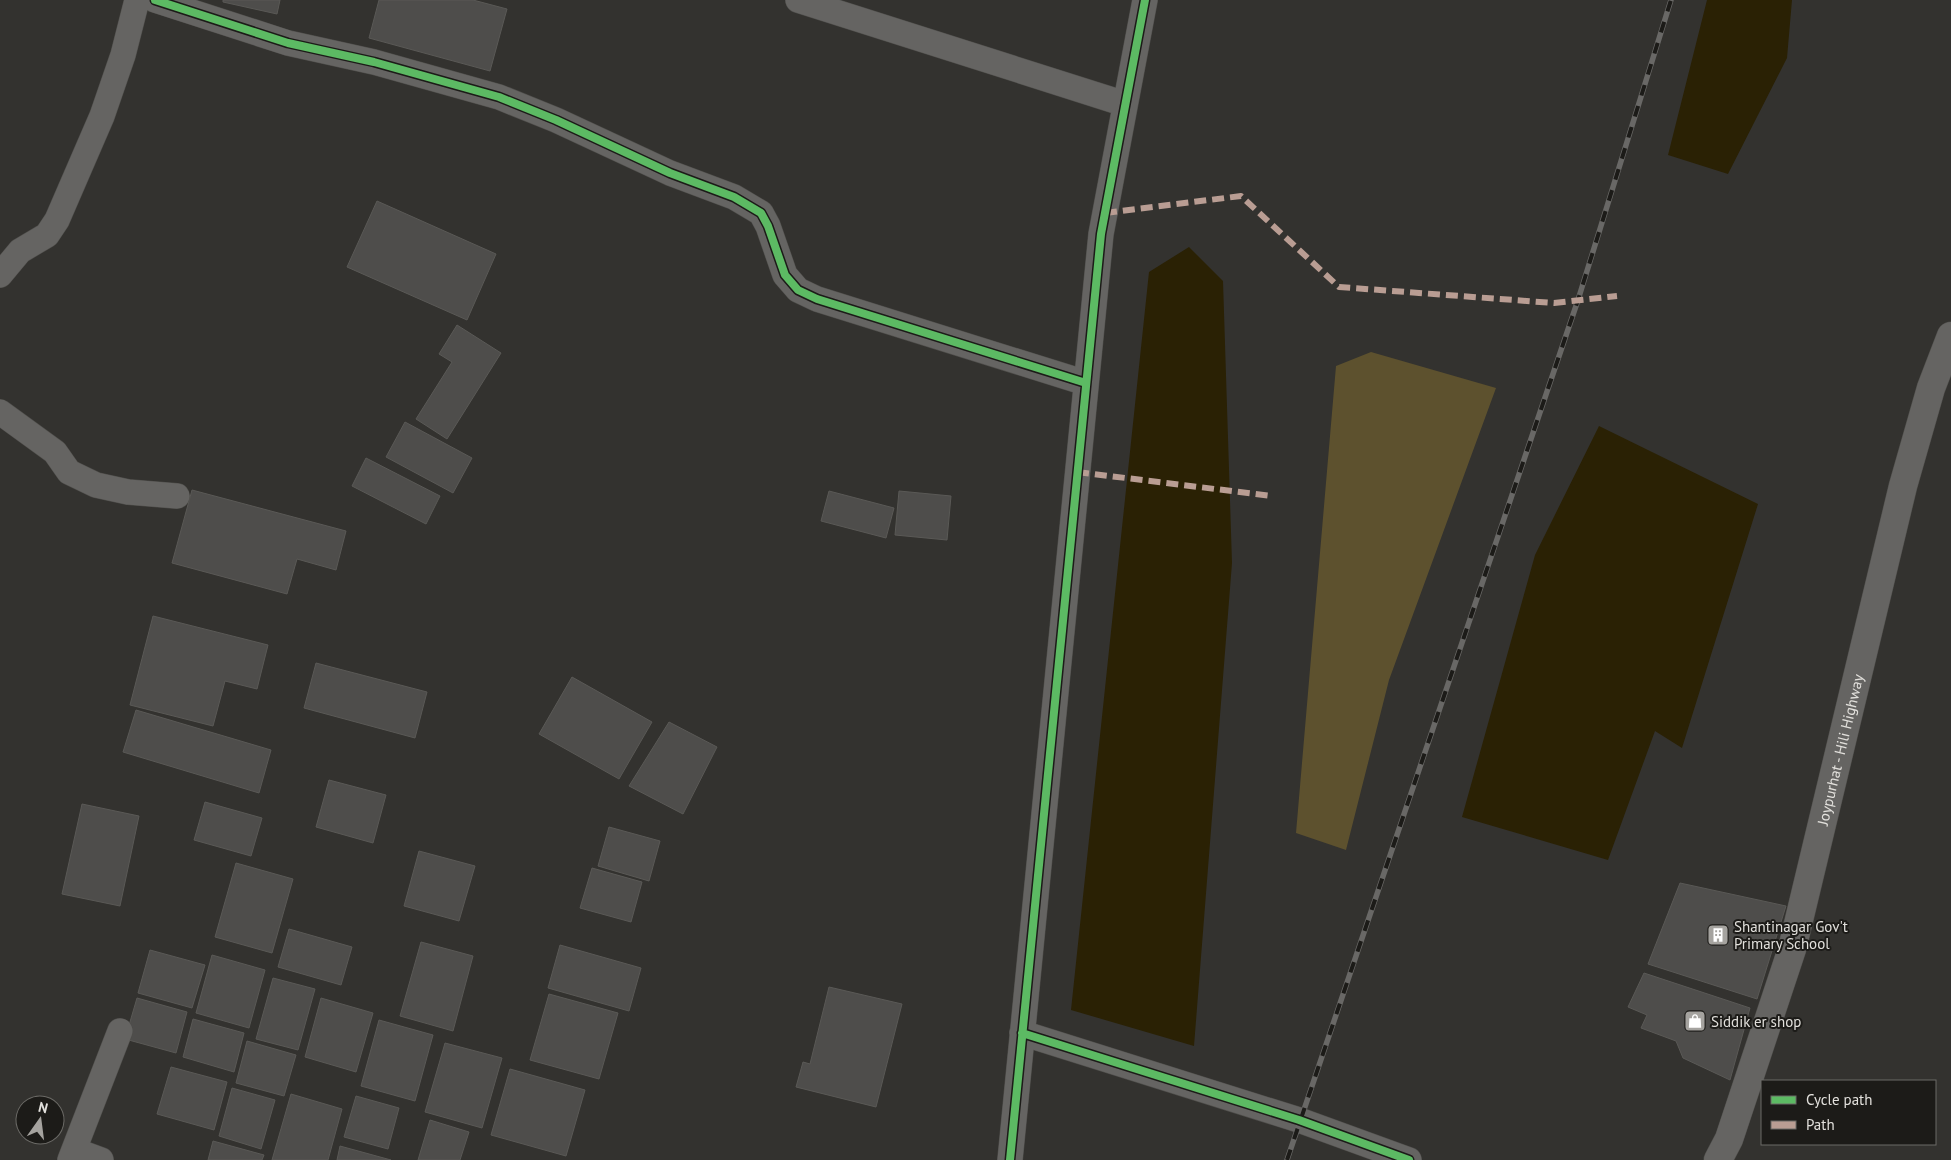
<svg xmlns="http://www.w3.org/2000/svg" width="1951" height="1160" viewBox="0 0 1951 1160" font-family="'PT Sans',sans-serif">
	<rect width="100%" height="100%" fill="#33322f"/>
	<path fill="#5d512e" d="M1371,352L1496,388L1389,680L1346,850L1296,833L1336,366Z"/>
	<path fill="#2a2104" d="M1707,0H1792L1787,58L1728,174L1668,155Z
		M1189,247L1223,281L1232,563L1194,1046L1071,1010L1149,272Z
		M1599,426L1758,504L1682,748L1655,731L1608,860L1462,817L1535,555Z"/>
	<path fill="#4e4d4b" stroke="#5a5956" d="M223,0H280L277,14L223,2Z
		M379,0H473L507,9L490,71L369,38Z
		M377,201L496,254L467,320L347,267Z
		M457,325L501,353L447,439L416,419L452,362L439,354Z
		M405,422L472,458L453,493L386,457Z
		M366,458L440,496L426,524L352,486Z
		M192,490L346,531L336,570L297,559L287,594L172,563Z
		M829,491L894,508L886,538L821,521Z
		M899,491L951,496L947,540L895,535Z
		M153,616L268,645L257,689L225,681L213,726L130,705Z
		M316,663L427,692L415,738L304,708Z
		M572,677L652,722L619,779L539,734Z
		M136,710L271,750L259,793L123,752Z
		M669,722L717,747L683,814L629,786Z
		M329,780L386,795L373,843L316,827Z
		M205,802L262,818L251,856L194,840Z
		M82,804L139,816L120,906L62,894Z
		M609,827L660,841L649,881L598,866Z
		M419,851L475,866L459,921L404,906Z
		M236,863L293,879L272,953L215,937Z
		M592,868L642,882L631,922L580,908Z
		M1680,883L1786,906L1757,999L1648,964Z
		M289,929L352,947L341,985L278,967Z
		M421,942L473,956L453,1031L400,1016Z
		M560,945L641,968L629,1011L548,988Z
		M150,950L205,965L192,1008L138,993Z
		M212,955L265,970L249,1028L196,1013Z
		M1644,973L1750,1008L1730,1080L1683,1058L1676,1041L1641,1028L1647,1015L1628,1007Z
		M273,978L315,989L298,1050L256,1039Z
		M829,987L902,1004L876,1107L796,1087L803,1062L810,1064Z
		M549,994L618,1013L599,1079L530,1060Z
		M137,998L187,1012L176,1053L125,1039Z
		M321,998L373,1013L356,1072L305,1057Z
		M193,1019L244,1033L234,1072L183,1057Z
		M379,1020L433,1035L415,1101L361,1086Z
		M247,1041L296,1055L284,1096L236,1083Z
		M445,1043L502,1058L482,1128L425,1112Z
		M171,1067L227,1082L214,1130L157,1114Z
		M510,1069L585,1090L566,1156L491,1135Z
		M232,1088L275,1100L261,1149L219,1136Z
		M291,1094L342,1109L328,1160H272Z
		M356,1096L399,1108L388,1149L344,1137Z
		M430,1120L469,1132L460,1160H418Z
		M213,1141L264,1155L262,1160H208Z
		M340,1146L391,1160H337Z"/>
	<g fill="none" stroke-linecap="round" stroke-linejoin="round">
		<g stroke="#4f4e4b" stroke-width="26">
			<path id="street" d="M155,0L288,43L374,62L499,97L556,120L670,173L734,197L761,213L768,226L785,275L798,290L817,299L1086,383
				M798,0L1125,104
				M0,275L20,251L47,235L57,220L102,116L123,55L137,0
				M0,412L55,452L69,472L96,485L128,492L177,496
				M1022,1033L1299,1120L1409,1160
				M74,1150L101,1160
				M70,1160L120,1031
				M1010,1160L1101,234L1145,0"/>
		</g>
		<g stroke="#4f4e4b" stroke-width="29">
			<g id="secondary">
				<path id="s1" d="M1718,1160L1729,1139L1792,949L1903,486L1931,388L1951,336"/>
			</g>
		</g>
		<use href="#street" stroke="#656462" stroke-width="25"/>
		<use href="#secondary" stroke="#656462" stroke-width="28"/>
		<g stroke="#696866" stroke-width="5.5">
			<path id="rail" d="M1287,1160L1578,300L1671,0"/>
		</g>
		<use href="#rail" stroke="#1c1b18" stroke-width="4" stroke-dasharray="11" stroke-linecap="butt"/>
		<path stroke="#b99d93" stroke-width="6" stroke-dasharray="12 6" stroke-linecap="butt" d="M1105,213L1241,196L1339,287L1554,303L1617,296
			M1077,472L1272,496"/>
		<g stroke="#1c1b18" stroke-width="11">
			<path id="cycleway" d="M155,0L288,43L374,62L499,97L556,120L670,173L734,197L761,213L768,226L785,275L798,290L817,299L1086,383
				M1022,1033L1299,1120L1409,1160
				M1010,1160L1101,234L1145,0"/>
		</g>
		<use href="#cycleway" stroke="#5cba63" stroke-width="8"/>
	</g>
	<defs>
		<g id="building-square" transform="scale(1.125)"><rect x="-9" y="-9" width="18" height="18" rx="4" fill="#a5a39f" stroke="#1c1b18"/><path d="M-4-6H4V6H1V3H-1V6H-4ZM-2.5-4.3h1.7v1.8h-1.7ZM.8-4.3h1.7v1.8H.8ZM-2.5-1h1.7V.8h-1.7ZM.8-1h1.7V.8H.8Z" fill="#fff"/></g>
		<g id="shop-square" transform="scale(1.125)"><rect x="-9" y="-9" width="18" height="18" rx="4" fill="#a5a39f" stroke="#1c1b18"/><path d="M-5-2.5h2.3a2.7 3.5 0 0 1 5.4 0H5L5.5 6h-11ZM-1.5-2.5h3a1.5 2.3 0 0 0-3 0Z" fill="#fff"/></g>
	</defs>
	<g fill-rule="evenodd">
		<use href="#building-square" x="1718" y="935"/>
		<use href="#shop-square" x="1695" y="1021"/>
	</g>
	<g text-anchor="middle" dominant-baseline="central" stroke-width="4" stroke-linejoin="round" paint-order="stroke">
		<g font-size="15" fill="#e2e0dc" stroke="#1c1b18">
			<text stroke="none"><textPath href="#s1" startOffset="429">Joypurhat - Hili Highway</textPath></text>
		</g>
		<g font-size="15" fill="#e2e0dc" stroke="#1c1b18" text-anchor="start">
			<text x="1734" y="926">Shantinagar Gov't<tspan x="1734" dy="17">Primary School</tspan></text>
			<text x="1711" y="1021">Siddik er shop</text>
		</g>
	</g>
	<rect x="1761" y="1080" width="175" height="65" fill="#1c1b18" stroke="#6b6a66"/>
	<rect x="1771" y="1096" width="25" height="8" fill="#5cba63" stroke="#6b6a66"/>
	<text x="1806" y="1105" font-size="15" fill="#e2e0dc">Cycle path</text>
	<rect x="1771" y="1121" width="25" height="8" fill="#b99d93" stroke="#6b6a66"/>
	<text x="1806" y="1130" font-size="15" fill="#e2e0dc">Path</text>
	<g transform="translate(40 1120) rotate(14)"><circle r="24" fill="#1c1b18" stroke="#6b6a66"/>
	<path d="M0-4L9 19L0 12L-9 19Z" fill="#a5a39f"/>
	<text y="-8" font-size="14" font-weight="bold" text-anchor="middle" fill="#e2e0dc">N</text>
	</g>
</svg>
